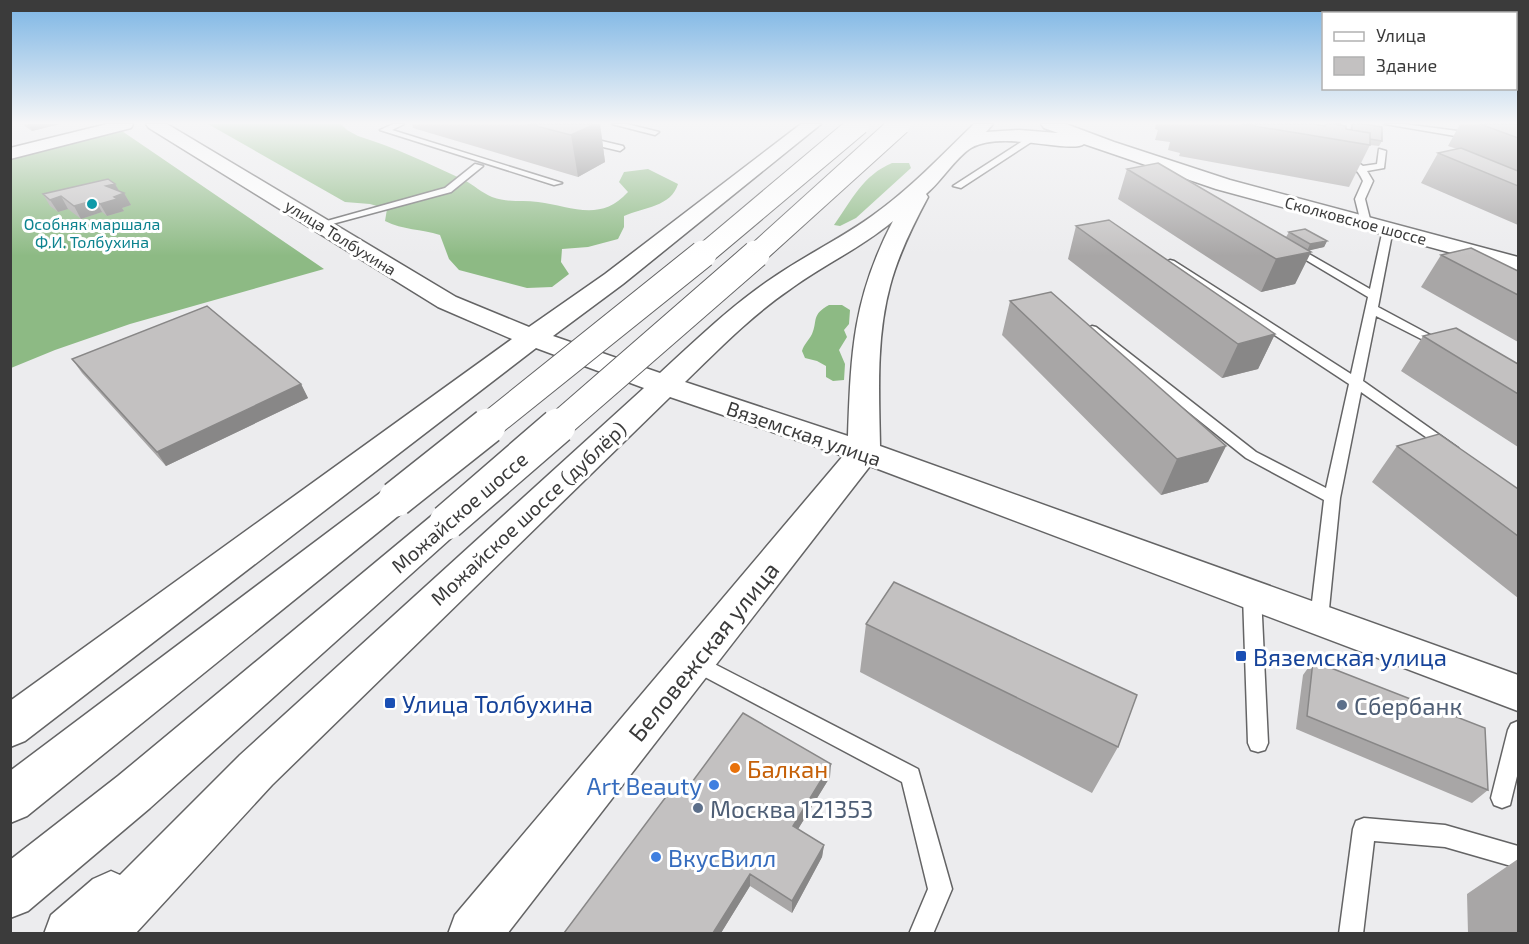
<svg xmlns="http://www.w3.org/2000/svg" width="1529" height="944" viewBox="0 0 1529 944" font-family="'Exo 2',sans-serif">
	<rect width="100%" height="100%" fill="#ececee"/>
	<path fill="#8dba84" d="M208,124H341L347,130L358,136C394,147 430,164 464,180C474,185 482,193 492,197C508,203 522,200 538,202C571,206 600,223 628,192L619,182L624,172L648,169L678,184C671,207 644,207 624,216V227L618,239L588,247L562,249L561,262L569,274L552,287L527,288L459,270L449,259L440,235C421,229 403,230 385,221L387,209L370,204L345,202Z
		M119,129L324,269L130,324L55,350L11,368V157Z
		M892,163H909L911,168L856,218L840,226L834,225C851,201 863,175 892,163Z
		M829,305H842L850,310L849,324L844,330L847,337L839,350L845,364L844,380L833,381L826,377V366L817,361L805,358L802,351C804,344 809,340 812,334C818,320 811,315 829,305Z"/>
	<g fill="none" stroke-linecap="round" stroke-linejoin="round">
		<g stroke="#646465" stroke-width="3">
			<path id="lane" d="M393,124H404L392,130L562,183L554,185L380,130Z
				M612,124H627L659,132L655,135Z
				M1332,124H1340C1339,151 1342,151 1363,166L1377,164L1379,149L1386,151L1384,168L1367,171L1373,181L1365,199L1371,223L1370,225L1361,223L1355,199L1363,181C1350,152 1329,169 1332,124Z
				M1385,124H1404L1473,133L1477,136L1473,139Z
				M1032,135L1039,137L961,188L953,186Z
				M585,137L623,146L624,148L620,151L582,142L581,140Z
				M475,164L483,166L451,192L321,227L316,224L445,188Z
				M1388,226L1393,229L1378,307L1447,344L1441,348L1437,347L1376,316L1363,381L1458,448L1456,451H1446L1361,392L1340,498L1328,619L1325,624L1319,626L1313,624L1310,619L1324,500L1246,458L1086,330L1092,326L1096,327L1256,452L1326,488L1349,384L1165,263L1170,260L1174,261L1351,374L1368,297L1286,248L1291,245L1295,246L1370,289L1383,229Z
				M1252,588L1258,590L1261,595L1268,743L1265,750L1258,752L1251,750L1248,743L1243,595L1246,590Z
				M695,654L918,769L952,889L933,934H909L928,889L902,782L688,668L686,662L688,656Z
				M1518,721V772L1510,805L1502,808L1494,805L1491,798L1508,730L1511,724Z
				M1364,818L1445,825L1518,846V868L1445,847L1374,841L1363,934H1339L1353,829L1356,821Z"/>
		</g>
		<g stroke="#646465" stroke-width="3">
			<path id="street" d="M107,124H133L131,128L10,159V148Z"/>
		</g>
		<g stroke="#646465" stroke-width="3">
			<path id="secondary" d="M146,124H167L456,297L529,327L605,274L801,124H821L623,284L553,336L660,373C695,341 731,306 771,279C804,256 840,239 872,216C910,189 941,156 974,124H993L986,132L1019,130L1058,133L1044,128L1041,124H1066L1114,142L1230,180L1518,257V271L1216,189L1084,144C1071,154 1002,130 971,148C955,158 941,182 926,194L928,197C913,225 898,255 890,286C876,338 879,393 880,446L1518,675V711L870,466L507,934H448L455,915L843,456L670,397L272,785L135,934H44L51,915L93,879L111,871L120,875L240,755L644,388L536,348L25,741L10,747V701L512,339L438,307L149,128ZM893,221C853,298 851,351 848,436L685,382C718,350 751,316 789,290C823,265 861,248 893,221Z"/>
		</g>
		<g stroke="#646465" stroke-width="3">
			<path id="primary" d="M396,487L408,490L413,499L408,508L27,816L10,823V771L384,490Z
				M447,509L459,513L465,522L459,531L150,808L28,911L10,918V860L118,776L435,513Z"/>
		</g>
		<use href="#lane" fill="#fff" fill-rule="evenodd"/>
		<use href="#street" fill="#fff" fill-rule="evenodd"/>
		<use href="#secondary" fill="#fff" fill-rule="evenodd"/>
		<use href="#primary" fill="#fff" fill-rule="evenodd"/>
		<g stroke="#646465" stroke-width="23" stroke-linecap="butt">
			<path id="primary-bridge-far2" d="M702,256L859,124
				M754,256L900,124"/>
		</g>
		<g stroke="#646465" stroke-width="29" stroke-linecap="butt">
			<path id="primary-bridge-far1" d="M486,428L703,254
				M556,428L756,254"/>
		</g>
		<g stroke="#646465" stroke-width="38" stroke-linecap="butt">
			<path id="primary-bridge" d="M396,499L488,426
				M447,522L558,426"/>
		</g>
		<use href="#primary-bridge-far2" stroke="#fff" stroke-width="21"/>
		<use href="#primary-bridge-far1" stroke="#fff" stroke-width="27"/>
		<use href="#primary-bridge" stroke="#fff" stroke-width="35"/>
	</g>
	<path fill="#a8a6a6" d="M22,124H60L32,131Z
		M412,124H600L605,162L578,177L413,128Z
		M1156,124H1313L1324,125L1325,124L1350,130L1352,124H1364L1382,141L1379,146L1370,145L1349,187L1179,156L1180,153L1168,150L1170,142L1155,140L1158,130L1155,129Z
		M1460,124H1518V225L1421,183L1438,153L1457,149L1448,146Z
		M1127,169L1286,237L1289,232L1327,241L1324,247L1309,250L1311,252L1295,284L1261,292L1118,199Z
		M115,184L119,192L124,193L131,205L122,208L124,211L107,216L102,212L81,219L68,209L58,212L50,206L43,194Z
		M1076,226L1275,334L1258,369L1222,378L1068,259Z
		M1441,255L1518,271V342L1421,287Z
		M1010,301L1226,446L1208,482L1161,495L1002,335Z
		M1423,336L1518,364V447L1401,371Z
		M72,359L301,384L308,398L166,466L82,373Z
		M1397,446L1518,489V598L1372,482Z
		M866,624L1118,747L1092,793L860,672Z
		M1313,661L1488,790L1472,803L1296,729L1303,675Z
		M830,777L798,829L824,845L822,857L792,913L750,886L721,933H564L687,789Z
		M1518,859V933H1468L1467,894Z"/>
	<path fill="#888787" d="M28,124H60L32,131Z
		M595,124H600L605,162L578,177L571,135Z
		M115,184L121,194L124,193L131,205L122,208L124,211L107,216L100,204L106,186Z
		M61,196L68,209L58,212L50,200Z
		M95,200L102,212L81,219L74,206Z
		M1327,241L1324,247L1307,251L1310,244Z
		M1311,252L1295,284L1261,292L1276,259Z
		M1275,334L1258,369L1222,378L1238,344Z
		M301,384L308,398L166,466L157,452Z
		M1226,446L1208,482L1161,495L1177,459Z
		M831,764L830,777L792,839L793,826Z
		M824,845L822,857L792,913V901Z
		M750,874V886L721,933H713Z"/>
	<path fill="#c3c1c1" stroke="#888787" stroke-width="1.5" d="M528,124H595L571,135Z
		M1242,124H1313L1325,126L1326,124H1333L1346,126V129L1370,133V145Z
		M1352,124H1364L1382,127V141L1370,139V133L1352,130Z
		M1480,124H1514L1518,125V138Z
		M1461,148L1518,171V186L1438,153Z
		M1158,163L1311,252L1276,259L1127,169Z
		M108,179L115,184L106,186L124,193L114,197L117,199L100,204L95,200L74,206L61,196L50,200L43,194Z
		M1109,220L1275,334L1238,344L1076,226Z
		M1305,229L1327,241L1310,244L1289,232Z
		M1471,248L1518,271V295L1441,255Z
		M1051,292L1226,446L1177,459L1010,301Z
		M207,306L301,384L157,452L72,359Z
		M1456,328L1518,364V394L1423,336Z
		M1439,434L1518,489V536L1397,446Z
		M894,582L1137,695L1118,747L866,624Z
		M1313,661L1485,728L1488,790L1307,716Z
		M743,713L831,764L793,826L824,845L792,901L750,874L713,933H564L677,782L687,789Z"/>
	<linearGradient id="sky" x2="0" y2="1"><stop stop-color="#7ab4e4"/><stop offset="0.48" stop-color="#f6f6f7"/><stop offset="1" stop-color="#f6f6f7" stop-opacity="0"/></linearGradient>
	<rect width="1529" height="256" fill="url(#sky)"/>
	<circle fill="#0f9aa8" stroke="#fff" stroke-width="2" cx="92" cy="204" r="6"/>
	<g fill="#1a4fb4" stroke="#fff" stroke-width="2">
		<rect x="1235" y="650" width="12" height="12" rx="3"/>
		<rect x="384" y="697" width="12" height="12" rx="3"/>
	</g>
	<g fill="#5c6f8a" stroke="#fff" stroke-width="2">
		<circle cx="1342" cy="705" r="6"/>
		<circle cx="698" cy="808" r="6"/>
	</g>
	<circle fill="#e8710a" stroke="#fff" stroke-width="2" cx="735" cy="768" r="6"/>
	<g fill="#3f7fe0" stroke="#fff" stroke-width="2">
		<circle cx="714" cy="785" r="6"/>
		<circle cx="656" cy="857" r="6"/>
	</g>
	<g text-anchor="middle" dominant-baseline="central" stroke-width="6" stroke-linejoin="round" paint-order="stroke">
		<g font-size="16" fill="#3b3b3b" stroke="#fff">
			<text transform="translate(1356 220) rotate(15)">Сколковское шоссе</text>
			<text transform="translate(341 237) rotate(32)">улица Толбухина</text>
		</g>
		<g font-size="16" fill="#0d838f" stroke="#fff">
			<text x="92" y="223">Особняк маршала<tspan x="92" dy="18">Ф.И. Толбухина</tspan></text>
		</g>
		<g font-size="20" fill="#3b3b3b" stroke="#fff">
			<text transform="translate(804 433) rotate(19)">Вяземская улица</text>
			<text transform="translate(459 512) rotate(-41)">Можайское шоссе</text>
			<text transform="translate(528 513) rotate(-43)">Можайское шоссе (дублёр)</text>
		</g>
		<g font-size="24" fill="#3b3b3b" stroke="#fff">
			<text transform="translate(703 651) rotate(-51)">Беловежская улица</text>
		</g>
		<g font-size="24" fill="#164399" stroke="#fff" text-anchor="start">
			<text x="1253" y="656">Вяземская улица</text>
			<text x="402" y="703">Улица Толбухина</text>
		</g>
		<g font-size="24" fill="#4e5e75" stroke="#fff" text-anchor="start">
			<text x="1354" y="705">Сбербанк</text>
			<text x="710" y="808">Москва 121353</text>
		</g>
		<g font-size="24" fill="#c56008" stroke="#fff" text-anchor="start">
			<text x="747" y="768">Балкан</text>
		</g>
		<g font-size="24" fill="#366cbe" stroke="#fff" text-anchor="end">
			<text x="702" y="785">Art Beauty</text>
			<text x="668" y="857" text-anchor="start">ВкусВилл</text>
		</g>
	</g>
	<rect width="1529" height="944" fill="none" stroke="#3b3b3b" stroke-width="24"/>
	<rect x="1322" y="12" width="195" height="78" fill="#ffffff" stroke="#b1b1b1" stroke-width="1.5"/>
	<rect x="1334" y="32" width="30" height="9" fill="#ffffff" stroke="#b1b1b1" stroke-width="1.5"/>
	<text x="1376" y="42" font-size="18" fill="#3b3b3b">Улица</text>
	<rect x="1334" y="57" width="30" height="18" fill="#c3c1c1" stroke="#b1b1b1" stroke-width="1.5"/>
	<text x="1376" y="72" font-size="18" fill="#3b3b3b">Здание</text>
</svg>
